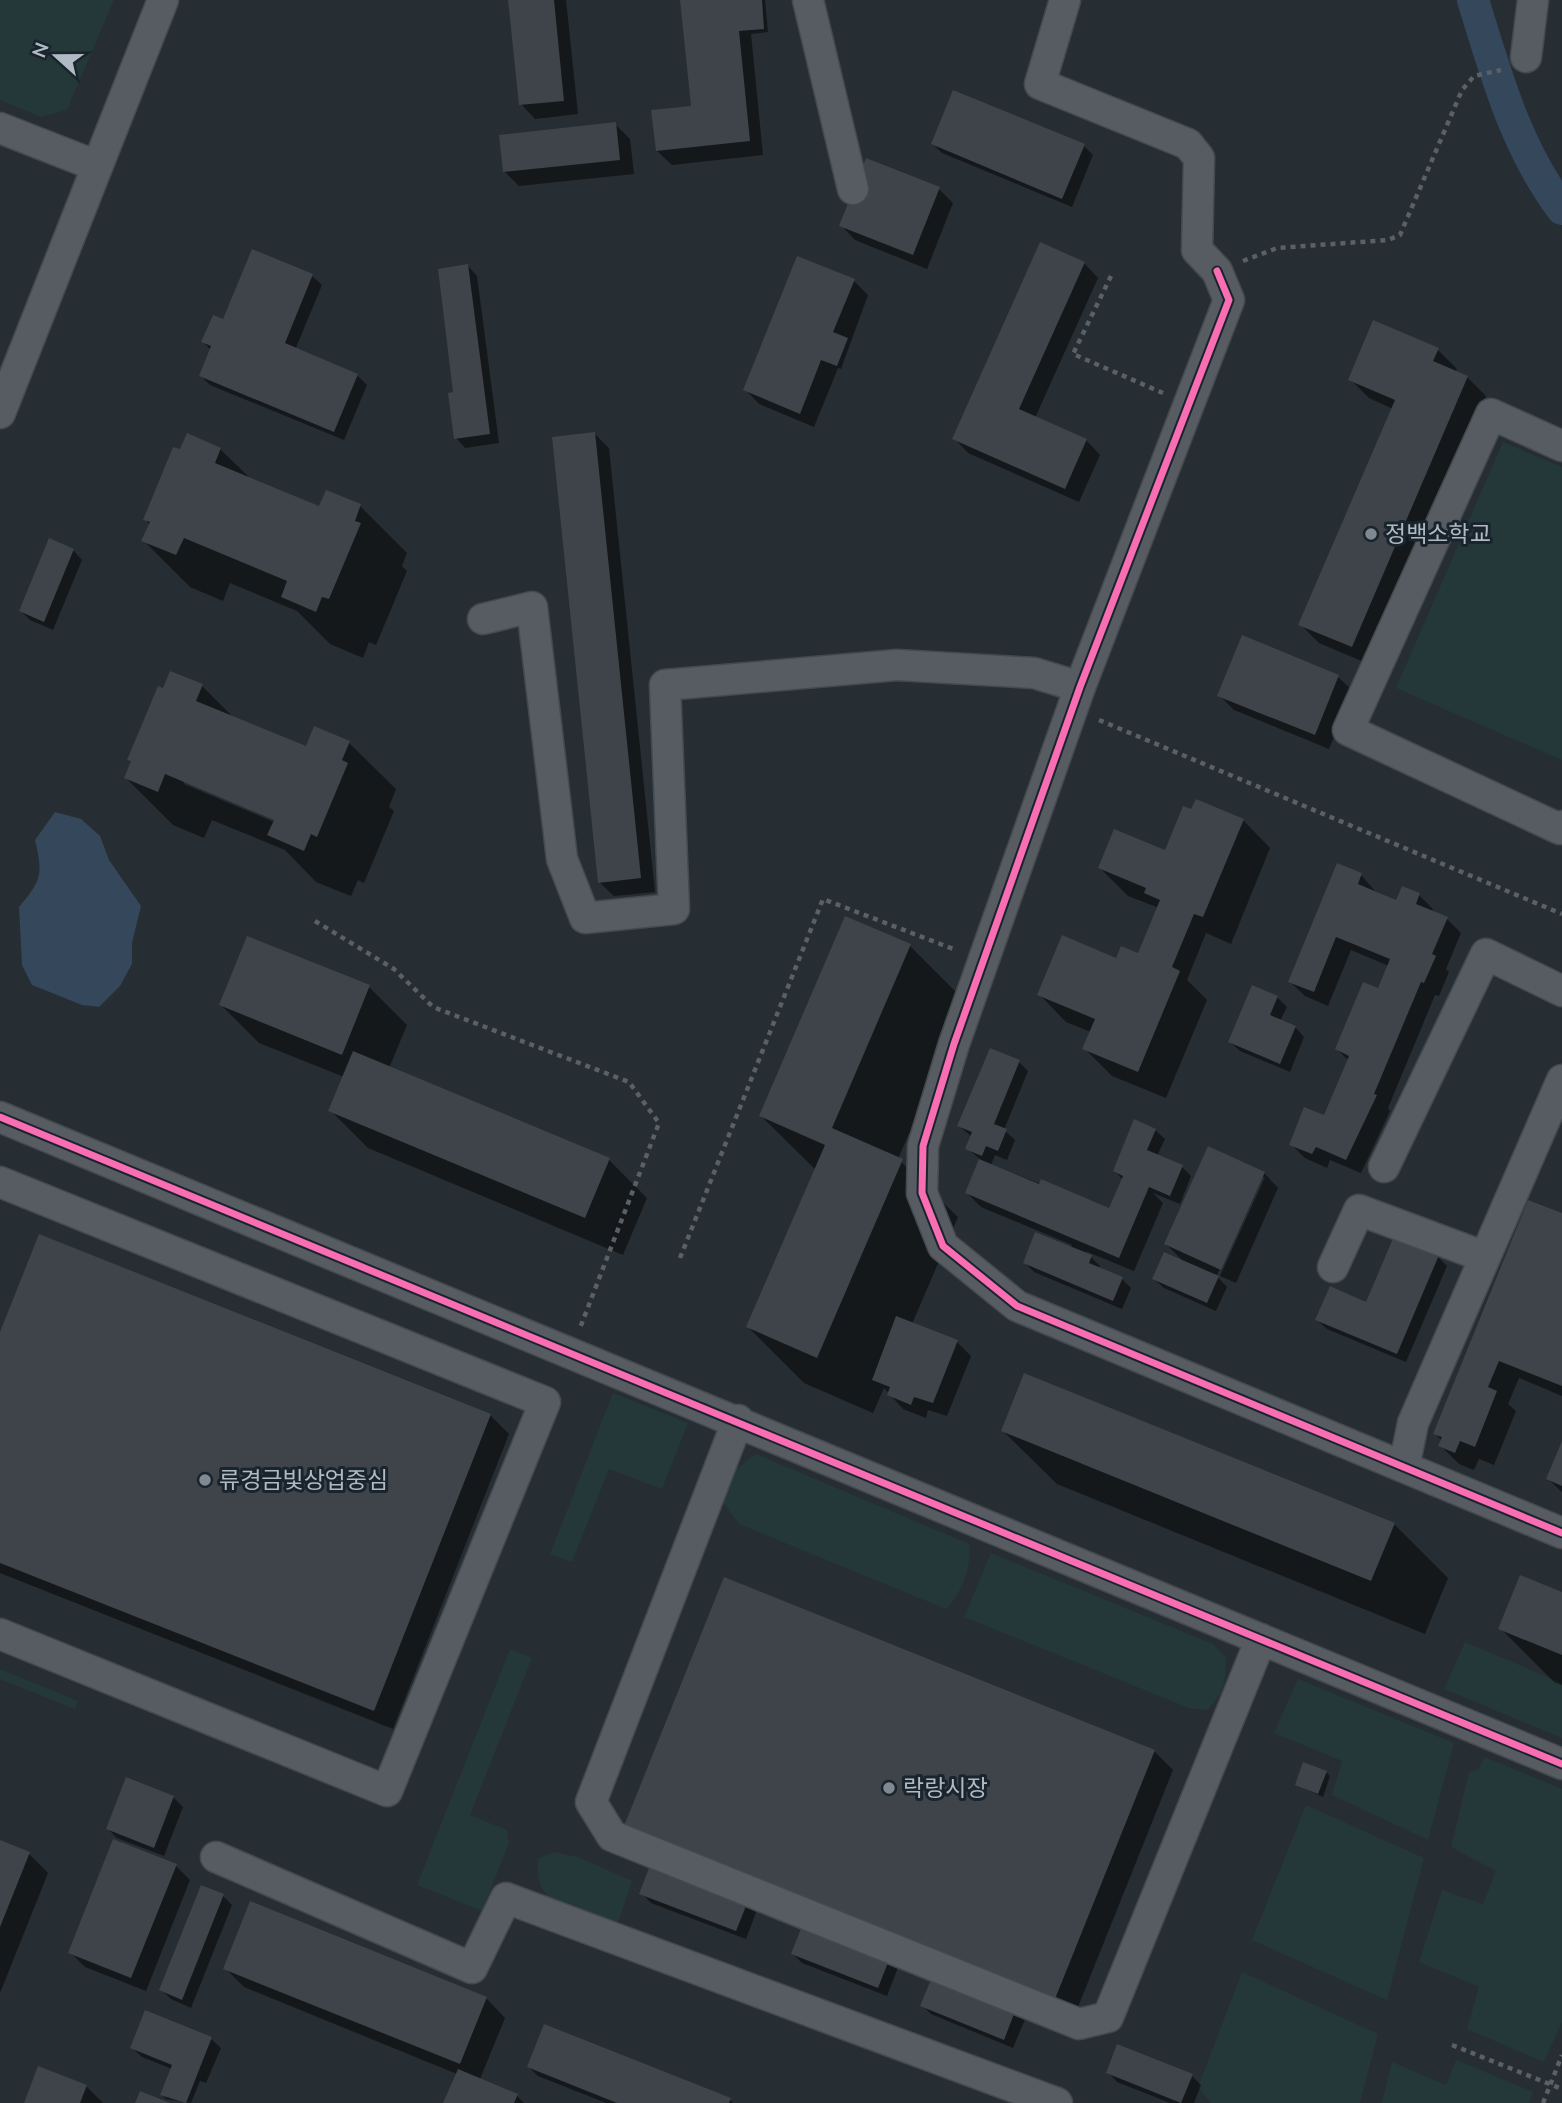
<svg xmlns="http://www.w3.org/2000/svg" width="1562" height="2103" viewBox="0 0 1562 2103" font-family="'Nunito Sans','Noto Sans KR',sans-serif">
	<rect width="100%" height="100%" fill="#262d33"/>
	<path fill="#243839" d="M0,0H114L67,110L41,117L0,100Z
		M1503,442L1562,467V760L1396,688Z
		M613,1393L688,1423L662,1489L609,1469L572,1562L550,1554Z
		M756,1454L969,1544C972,1566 962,1594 946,1609L739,1524L724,1504C725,1478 735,1468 756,1454Z
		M991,1553L1213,1644L1226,1658C1226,1681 1224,1694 1207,1710L1189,1708L964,1617Z
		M1465,1642L1562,1683V1738L1444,1689Z
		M510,1649L532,1658L470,1815L507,1830L509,1843L482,1911L417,1885Z
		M0,1669L78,1701L75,1709L0,1679Z
		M1298,1679L1454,1743L1428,1840L1332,1795L1342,1761L1274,1733Z
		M1485,1757L1562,1789V2022L1544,2062L1467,2029L1479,1987L1419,1962L1442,1890L1483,1904L1496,1871L1451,1847L1469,1772L1478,1770Z
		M1306,1805L1424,1858L1387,2000L1252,1940Z
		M553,1852L578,1857L632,1881L618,1923L611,1929C577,1914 529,1904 539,1858Z
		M1242,1972L1378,2034L1360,2103H1211L1198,2087Z
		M1456,2060L1533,2092L1529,2103H1382L1392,2062L1446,2085Z"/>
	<path fill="#34475b" d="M55,812L81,819L100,836L109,860L141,906L132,943V964L120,986L99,1007L82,1005L32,985L22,965L19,907C42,880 43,874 35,840Z"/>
	<path fill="#0007" fill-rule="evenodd" d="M510,0H566L578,114L535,119L521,104Z
		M682,0H765L768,32L751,34L763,155L672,165L657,151L693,107Z
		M615,124L630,139L634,174L519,186L504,171Z
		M933,144L1084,146L1093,155L1072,207L942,153Z
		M939,189L953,203L927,269L855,240L841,225Z
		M1084,263L1098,278L1035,418L1086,440L1100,455L1079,502L968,453L954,438Z
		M468,266L477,276L499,443L465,448L456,438L455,394Z
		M312,276L322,285L295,350L357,375L367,385L344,440L210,385L201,376L211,350L203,342L224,321Z
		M854,281L868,295L841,369L838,368L814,427L759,404L745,389Z
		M1438,350L1457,369L1455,372L1467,377L1486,396L1371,665L1319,643L1300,624L1393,409L1369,398L1350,379Z
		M595,434L609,448L655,892L614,896L599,882Z
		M220,449L251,479L320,509L327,492L360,506L407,553L402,566L407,571L376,645L369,642L363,658L330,644L297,611L230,583L223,601L190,587L143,540L150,525L145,519L181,451Z
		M73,550L82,560L53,630L30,620L21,611Z
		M1338,677L1353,691L1329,749L1234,710L1219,695Z
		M202,686L235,719L307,748L349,743L396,789L389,807L394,811L364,883L358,880L351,896L316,882L285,850L212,820L204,838L173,825L126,778L163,690ZM184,780L283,821L281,825L184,784Z
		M1243,820L1270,848L1231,944L1206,933L1187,980L1207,1000L1166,1098L1112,1076L1084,1048L1091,1032L1066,1022L1039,994L1117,960L1145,958L1159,908L1128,896L1100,868L1166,852Z
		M1361,875L1375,891L1397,902L1419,895L1433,909L1432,912L1447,919L1461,933L1446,969L1449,972L1439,996L1435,995L1388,1108L1390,1111L1361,1173L1330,1160L1327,1168L1305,1158L1291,1144L1325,1118L1349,1061L1337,1049L1379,990L1389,966L1351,950L1328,1006L1305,996L1290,982Z
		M910,946L966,1002L898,1159L958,1217L912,1324L957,1342L971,1356L947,1416L928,1410L926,1418L903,1409L884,1388L873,1413L804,1383L748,1327L816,1170L761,1116Z
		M369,987L407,1025L389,1068L609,1160L647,1198L623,1255L368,1148L330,1110L344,1077L259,1043L221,1005Z
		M1277,997L1287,1007L1280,1021L1295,1027L1304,1037L1290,1072L1240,1051L1230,1042Z
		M1019,1062L1028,1071L1004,1130L1015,1140L1007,1160L995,1155L991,1165L1110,1210L1123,1180L1115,1171L1155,1130L1165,1139L1157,1156L1182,1167L1191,1176L1180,1204L1153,1193L1163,1203L1134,1271L1085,1251L1100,1266L1099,1269L1122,1279L1131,1288L1122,1309L1034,1272L1025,1263L1070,1248L1072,1245L981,1207L967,1193L981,1160L967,1148L972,1137L959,1126Z
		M1264,1173L1278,1188L1236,1283L1220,1276L1265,1177H1261L1217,1275L1214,1273L1227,1287L1216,1311L1164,1288L1154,1279L1185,1263L1166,1244Z
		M1562,1215V1396L1519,1378L1508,1404L1516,1411L1494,1465L1479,1459L1474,1470L1459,1464L1440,1445L1442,1441L1435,1433Z
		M1438,1257L1447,1266L1406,1362L1327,1329L1317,1320L1367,1304Z
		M0,1337L490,1415L509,1434L393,1729L0,1573Z
		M1003,1431L1394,1524L1448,1578L1425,1634L1057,1484Z
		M1562,1445V1492L1548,1479Z
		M1562,1594V1685L1554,1682L1500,1628Z
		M1154,1751L1173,1770L1074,2017L626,1826Z
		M1326,1772L1330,1776L1323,1797L1297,1785Z
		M173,1797L183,1807L164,1856L117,1838L108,1829Z
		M0,1842L29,1854L48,1873L0,1993Z
		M176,1866L190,1880L146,1991L85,1967L70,1952Z
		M642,1893L758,1907L746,1939L651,1903Z
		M223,1896L232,1905L191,2008L171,1999L162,1990Z
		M793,1954L890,1956L899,1965L887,1996L802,1963Z
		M225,1968L486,1998L505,2018L480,2079L517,2096L524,2103H445L457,2074L244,1987Z
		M935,1975L1026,2017L1013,2048L931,2014L922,2005Z
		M211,2039L221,2048L206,2083L200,2081L191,2103L166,2099L162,2095L172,2069L142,2057L132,2048Z
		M529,2067L730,2100L733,2103H606L538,2076Z
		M1108,2072L1192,2076L1201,2085L1194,2103H1170L1117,2082Z
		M86,2086L103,2103H25Z"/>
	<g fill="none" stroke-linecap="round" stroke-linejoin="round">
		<path stroke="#34475b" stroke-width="32" d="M1473,0C1496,74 1515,146 1562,209"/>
	</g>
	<path fill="#3e4449" d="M508,0H554L564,101L519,105Z
		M680,0H762L764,29L739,31L750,141L656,151L651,110L691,106Z
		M953,90L1085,144L1062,199L931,144Z
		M616,122L620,160L503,172L499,135Z
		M866,158L940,187L913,255L839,226Z
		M1040,242L1085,262L1019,409L1087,439L1065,489L952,439Z
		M252,249L313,274L285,343L358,374L334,432L199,376L211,346L201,342L213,315L223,319Z
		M797,256L855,279L833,332L848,338L837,366L821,360L800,414L743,390Z
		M468,264L490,434L454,439L448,393L453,392L438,269Z
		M1373,320L1439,348L1433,361L1468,376L1352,647L1298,625L1395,400L1348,380Z
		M595,432L641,878L598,883L552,437Z
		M187,433L221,448L215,463L319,506L326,490L361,504L355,521L361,523L329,599L322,597L316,612L281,597L287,581L184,538L176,555L141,541L150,522L143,520L173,447L180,449Z
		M49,538L74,549L44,622L19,611Z
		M1242,635L1339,675L1315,735L1217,696Z
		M170,671L203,684L196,701L306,746L314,726L350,741L342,760L348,763L317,837L311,834L304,851L267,835L274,820L165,774L158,792L124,778L131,761L127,760L158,686L163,688Z
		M1196,799L1244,819L1203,917L1194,914L1172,967L1180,971L1138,1072L1082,1049L1095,1019L1037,995L1062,935L1116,958L1121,946L1138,953L1160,900L1144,893L1146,888L1098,868L1114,829L1165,850L1183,806L1191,809Z
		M1337,863L1362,873L1358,884L1396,900L1402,886L1420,893L1416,904L1448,917L1432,954L1436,956L1424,983L1421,982L1374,1094L1377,1095L1346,1160L1316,1147L1312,1154L1289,1145L1304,1107L1324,1115L1349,1056L1335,1049L1363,982L1378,988L1390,959L1336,937L1314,992L1288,982Z
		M845,916L911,944L832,1128L903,1159L817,1358L746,1327L825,1145L759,1116Z
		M247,936L370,985L342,1055L219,1005Z
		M1252,985L1278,996L1270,1015L1296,1026L1280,1064L1228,1042Z
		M990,1048L1020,1060L994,1124L1007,1129L998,1151L986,1146L982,1156L965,1149L972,1132L957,1126Z
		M353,1051L610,1158L585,1218L328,1111Z
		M1134,1119L1156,1129L1147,1150L1183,1165L1170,1196L1149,1187L1119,1258L965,1193L979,1159L1039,1184L1041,1179L1109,1208L1123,1176L1113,1171Z
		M1208,1146L1265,1172L1221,1270L1164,1244Z
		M1528,1200L1562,1213V1386L1499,1361L1488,1387L1497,1391L1475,1447L1460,1441L1455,1453L1438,1446L1442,1437L1433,1434Z
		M1035,1232L1092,1255L1089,1263L1123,1277L1113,1301L1023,1263Z
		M39,1234L491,1414L374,1711L0,1563V1332Z
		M1394,1236L1439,1255L1397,1354L1315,1320L1330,1286L1366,1302Z
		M1164,1252L1219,1276L1207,1303L1152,1279Z
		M896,1316L958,1340L933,1403L914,1397L911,1405L887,1395L890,1387L872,1380Z
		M1024,1373L1395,1523L1371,1581L1001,1431Z
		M1562,1441V1486L1546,1479Z
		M1520,1575L1562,1592V1655L1498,1629Z
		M724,1577L1155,1750L1055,1999L624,1826Z
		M1303,1762L1327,1771L1318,1794L1295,1785Z
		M126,1777L174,1796L154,1848L106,1829Z
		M113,1839L177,1864L131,1978L68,1953Z
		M0,1840L30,1852L0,1927Z
		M653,1858L750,1896L736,1931L639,1894Z
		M201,1885L224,1894L182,2000L159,1990Z
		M250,1901L487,1997L460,2064L223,1969Z
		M804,1921L891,1955L878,1988L791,1954Z
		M934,1972L1017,2006L1004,2040L920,2006Z
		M145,2010L212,2037L186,2103L160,2095L172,2065L130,2048Z
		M544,2024L731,2098L729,2103H617L527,2067Z
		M1117,2044L1193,2074L1181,2103L1106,2073Z
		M38,2066L87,2085L80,2103H24Z
		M458,2069L518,2094L514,2103H443Z
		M140,2091L170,2103H135Z"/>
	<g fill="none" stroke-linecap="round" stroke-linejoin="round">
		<g stroke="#44494e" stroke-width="33">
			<path id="minor" d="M808,0L853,189
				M1065,0L1040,84L1188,144L1199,158L1197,250L1217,271L1229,300L1080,687L954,1044L923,1146L922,1193L943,1246L1017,1306L1562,1533
				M1526,57L1533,0
				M0,128L97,166
				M0,413L163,0
				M1562,446L1491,414L1348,730L1560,829L1562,826
				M483,619L532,607L562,859L585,918L674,909L665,685L897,665L1034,673L1080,687
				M0,1117L1562,1764
				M1384,1167L1486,954L1562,991
				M0,1182L545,1402L387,1791L0,1634
				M1333,1267L1359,1210L1485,1257
				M738,1420L591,1802L612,1836L1079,2024L1108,2017L1261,1639
				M1404,1467L1413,1423L1562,1080
				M216,1857L472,1968L506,1898L1057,2103"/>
		</g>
		<path stroke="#5a6065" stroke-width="4.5" stroke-dasharray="5 5" stroke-linecap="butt" d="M1243,261L1277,248L1388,240L1400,235L1462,90L1474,76L1501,70
			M1111,276L1073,354L1163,393
			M1099,720L1562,914
			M315,921L394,969L433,1007L629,1082L659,1123L580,1328
			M680,1258L823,899L956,950
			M1452,2045L1562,2089
			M1543,2103L1562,2055"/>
		<use href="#minor" stroke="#565c61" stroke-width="30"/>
		<g stroke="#1a242d" stroke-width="11">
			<path id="cycleway" d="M1217,271L1229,300L1080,687L954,1044L923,1146L922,1193L943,1246L1017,1306L1562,1533
				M0,1117L1562,1764"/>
		</g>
		<use href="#cycleway" stroke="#f96db3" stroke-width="7"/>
	</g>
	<g fill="#7f8992" stroke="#1a242d" stroke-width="2.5">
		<circle cx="1371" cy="534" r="7"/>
		<circle cx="205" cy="1480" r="7"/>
		<circle cx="889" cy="1788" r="7"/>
	</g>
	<g text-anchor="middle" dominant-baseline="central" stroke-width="6" stroke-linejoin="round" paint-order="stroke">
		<g font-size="23" fill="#afbac5" stroke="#1a242d" text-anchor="start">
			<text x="1385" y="534">정백소학교</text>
			<text x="219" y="1480">류경금빛상업중심</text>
			<text x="903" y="1788">락랑시장</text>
		</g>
	</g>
	<g transform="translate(56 56) rotate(291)" stroke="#1a242d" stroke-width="5" paint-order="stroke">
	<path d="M0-5L12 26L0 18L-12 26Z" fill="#afbac5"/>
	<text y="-10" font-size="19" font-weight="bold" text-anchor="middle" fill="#afbac5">N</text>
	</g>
</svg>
